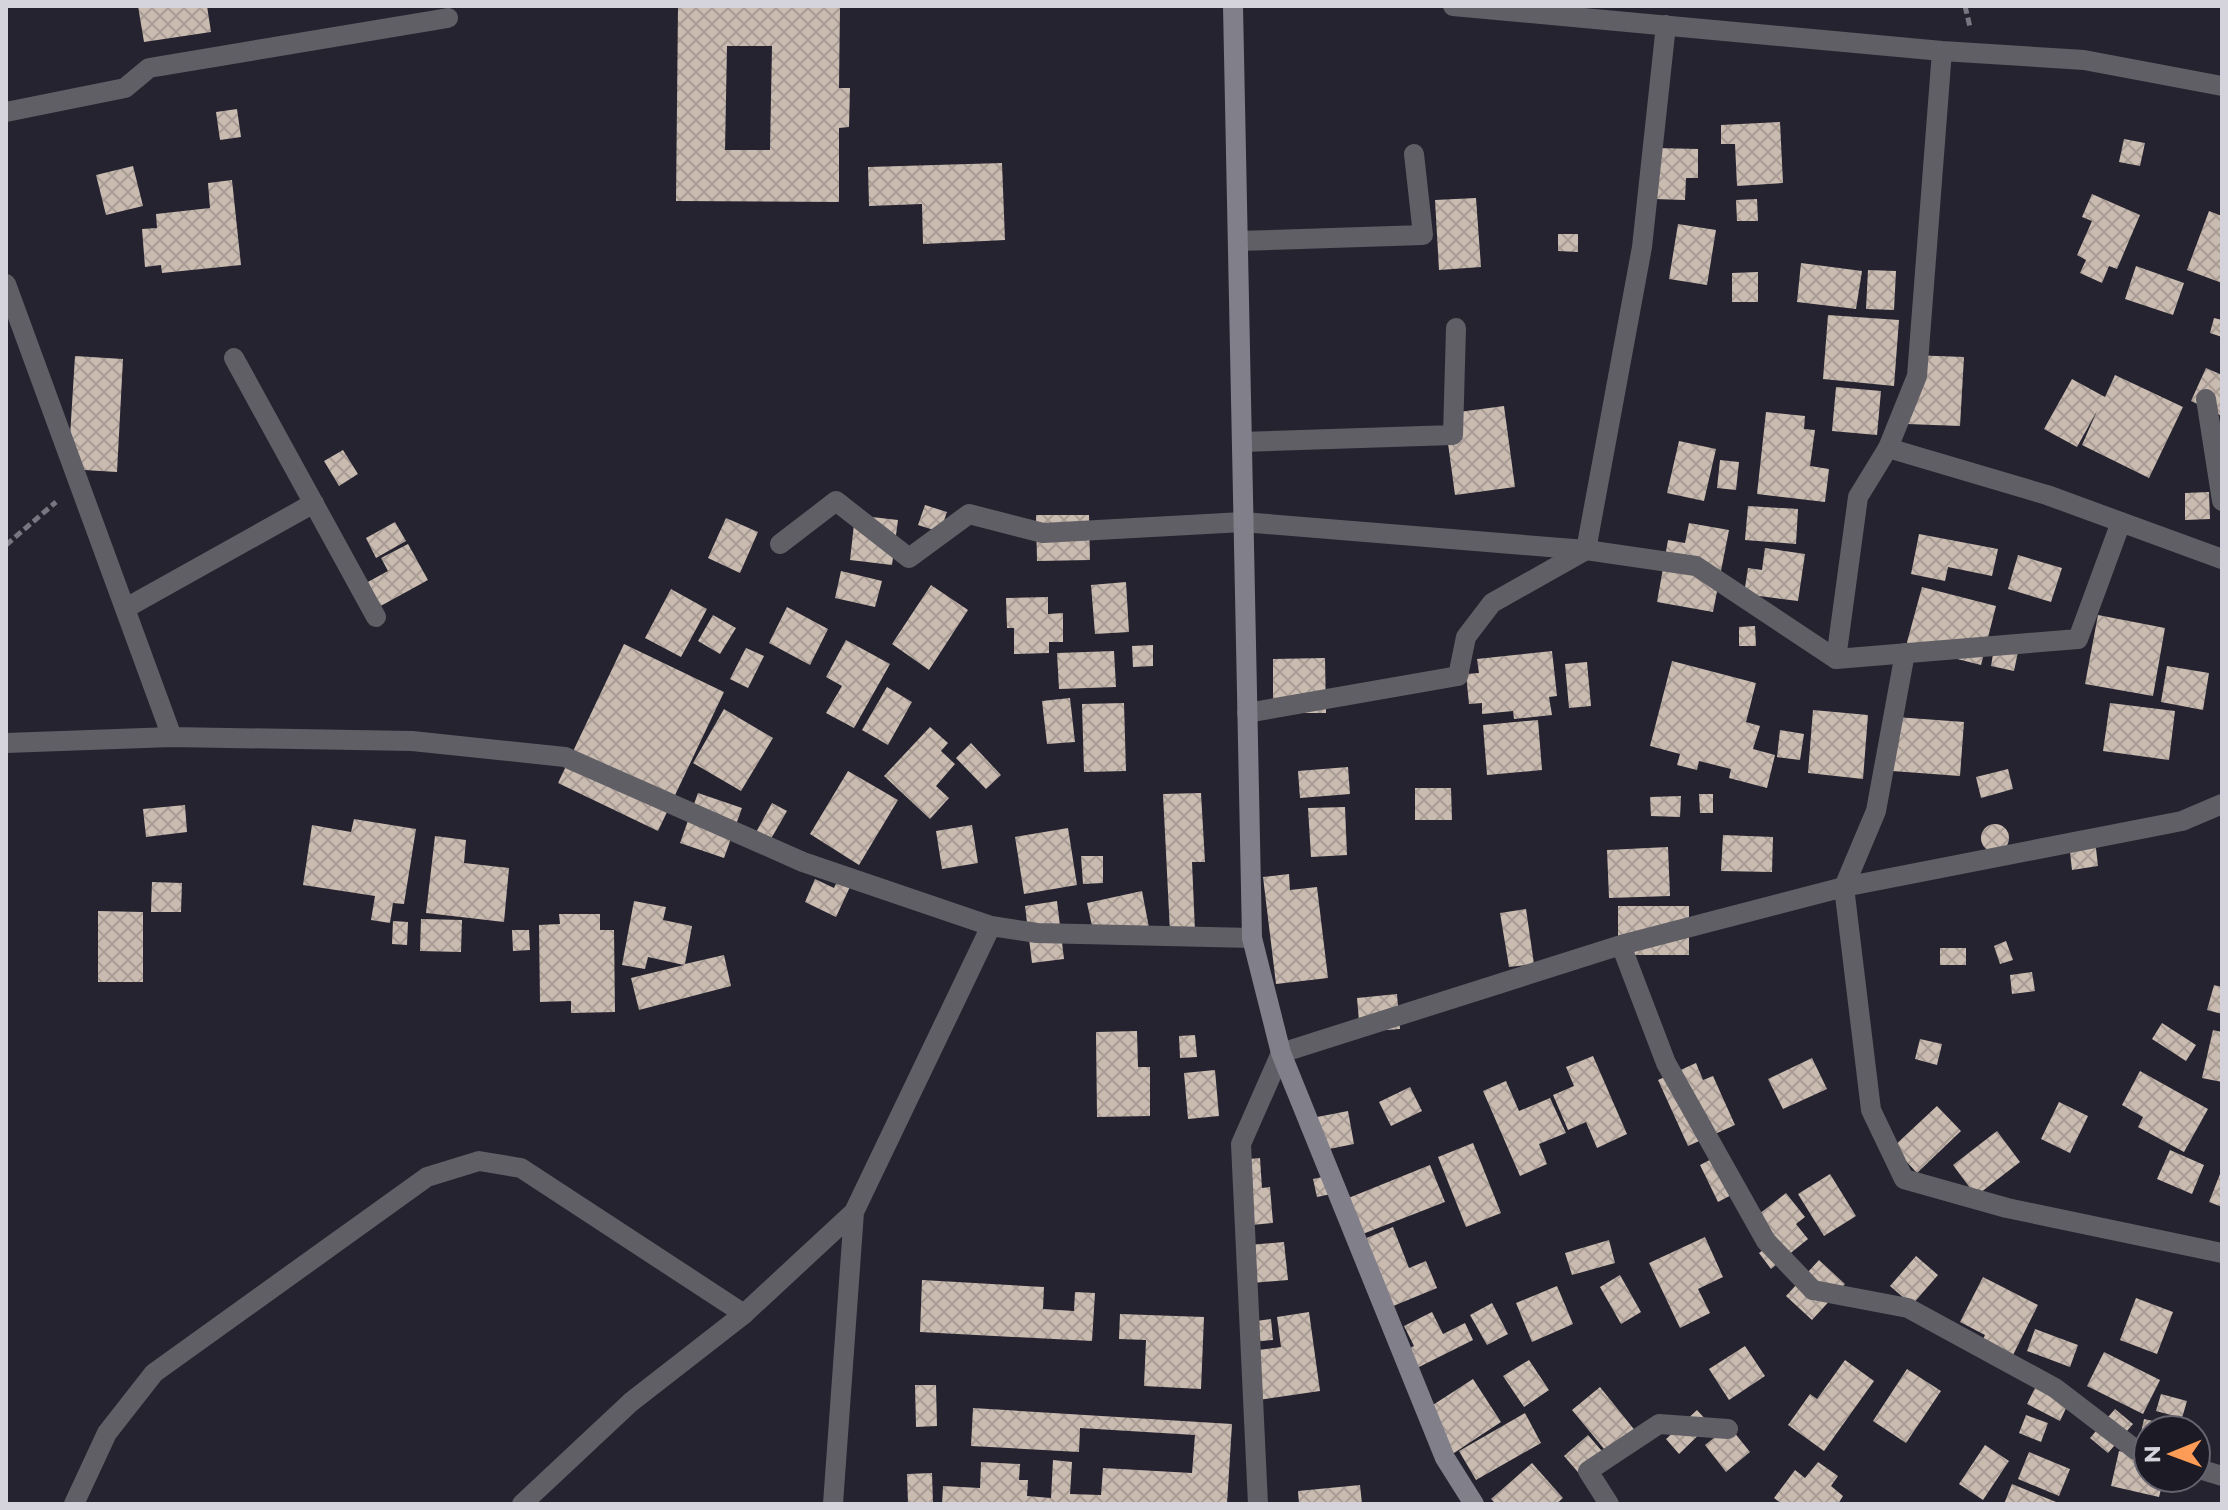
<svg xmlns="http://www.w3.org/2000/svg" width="2228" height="1510" viewBox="0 0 2228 1510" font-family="Montserrat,sans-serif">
	<defs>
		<pattern id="building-cross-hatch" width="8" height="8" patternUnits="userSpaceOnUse" patternTransform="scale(2)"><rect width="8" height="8" fill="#cabbb1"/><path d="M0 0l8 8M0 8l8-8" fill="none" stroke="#a89c95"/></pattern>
	</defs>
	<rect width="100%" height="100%" fill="#24232f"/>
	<path fill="url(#building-cross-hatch)" fill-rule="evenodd" d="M138,6H207L211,32L144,42Z
		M678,6H840L839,88H850L849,127L839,128V202L676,201ZM727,46H772L770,150H725Z
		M237,109L241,137L220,140L216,112Z
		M1780,122L1783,183L1737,186L1735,144H1721V125Z
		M2124,139L2145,143L2140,166L2119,162Z
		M1656,148L1698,149V178H1686L1685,200L1655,199Z
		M1002,163L1005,240L923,244L922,204L869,206L868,167Z
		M133,166L143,206L106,215L96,175Z
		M232,180L241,265L162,273L161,265L145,267L142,229L157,228L156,214L210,208L208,183Z
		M2092,194L2140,215L2117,269L2109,266L2102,283L2080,273L2086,260L2077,255L2092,221L2082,217Z
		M1476,198L1481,267L1439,270L1435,200Z
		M1757,199L1758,221H1737L1736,200Z
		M2209,211L2222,216V283L2187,270Z
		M1678,224L1716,230L1707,285L1669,279Z
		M1558,234H1578V252L1558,251Z
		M1801,263L1862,271L1856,309L1797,302Z
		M2136,266L2184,283L2173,315L2125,299Z
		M1868,270L1896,271L1894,310L1866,309Z
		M1758,272V302H1732V273Z
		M1828,315L1899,320L1894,386L1823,379Z
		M2214,318L2222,320V337L2210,333Z
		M1910,355L1964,357L1960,426L1907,424Z
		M75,356L123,359L117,472L68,469Z
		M2206,368L2222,375V416L2191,401Z
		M2115,375L2183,407L2149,478L2082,445L2097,411L2077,447L2044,429L2072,379L2105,397Z
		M1836,387L1881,391L1877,435L1832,431Z
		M1504,406L1515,487L1455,495L1444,414Z
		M1766,412L1805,416L1804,429L1815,430L1810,466L1829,469L1825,502L1757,494Z
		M1679,441L1716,449L1704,501L1667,493Z
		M343,450L358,474L339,486L324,461Z
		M1720,460L1739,462L1736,490L1717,488Z
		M2209,492L2210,519L2185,520V493Z
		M925,505L947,512L940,532L918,525Z
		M1748,506L1798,509L1796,544L1745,540Z
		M855,515L898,520L892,565L850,560Z
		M1036,515H1089L1090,560L1037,561Z
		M726,518L758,532L740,573L708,558Z
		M395,522L406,541L376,558L366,538Z
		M1689,523L1729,530L1713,612L1657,602L1668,540L1685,543Z
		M1919,534L1998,549L1992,576L1948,567L1945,581L1911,574Z
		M408,544L428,580L366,614L353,590L388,571L381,558Z
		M1765,548L1805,554L1798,601L1744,594L1748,568L1762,570Z
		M2018,555L2062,568L2051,602L2008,589Z
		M841,571L882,581L875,607L835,598Z
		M1126,582L1129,632L1095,634L1091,585Z
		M931,585L968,610L929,670L892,644Z
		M1922,587L1996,606L1981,665L1906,646Z
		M671,589L707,609L681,657L645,638Z
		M1048,597V614L1063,613V642H1049V653L1014,654V628H1007L1006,598Z
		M787,607L828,629L810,665L769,643Z
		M713,615L736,628L720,654L698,641Z
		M2098,615L2165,628L2153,696L2085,684Z
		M1755,626L1756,646H1739V627Z
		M846,640L890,664L854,728L826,713L842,686L826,677Z
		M624,644L724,692L658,831L558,783Z
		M1153,645V666L1133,667L1132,646Z
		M746,648L764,656L748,688L730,679Z
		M1994,648L2018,652L2014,671L1991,666Z
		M1114,651L1116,687L1059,689L1057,653Z
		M1552,651L1557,696L1549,697L1552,715L1514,719L1513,711L1482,714V703L1469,704L1466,674L1479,673L1477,659Z
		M1325,658L1326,713H1273V659Z
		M1672,661L1756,683L1746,722L1760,726L1753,749L1775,755L1767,788L1729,778L1731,769L1699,761L1697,770L1677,765L1680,754L1650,746Z
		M1587,662L1591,706L1569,708L1565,664Z
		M2167,666L2209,673L2203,710L2161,702Z
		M887,687L912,702L888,745L862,730Z
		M1070,698L1075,742L1047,744L1042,701Z
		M1124,703L1126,771L1084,772L1082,704Z
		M2110,703L2175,711L2169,760L2103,751Z
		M724,709L773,738L741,791L693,763Z
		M1813,710L1868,715L1863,779L1808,773Z
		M1896,717L1964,722L1960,776L1892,771Z
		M1538,720L1542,770L1487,775L1483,725Z
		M930,727L948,743L941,751L955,764L936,786L949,798L930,819L884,776Z
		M1780,730L1804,734L1800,760L1777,757Z
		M971,743L1001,775L986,789L956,758Z
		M1348,767L1350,794L1300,798L1298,771Z
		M2008,769L2013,789L1981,798L1976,777Z
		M848,771L898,800L859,865L810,834Z
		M1415,788H1451L1452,820H1415Z
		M698,793L742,808L724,858L680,843Z
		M1201,793L1205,862H1192L1195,931L1170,932L1163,794Z
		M1699,794H1713V813H1700Z
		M1681,796L1680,817L1651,816L1650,797Z
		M772,803L787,811L768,844L754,836Z
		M185,805L187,832L146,837L143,809Z
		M1345,807L1347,855L1311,857L1308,808Z
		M354,819L416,829L404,904L393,903L390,923L371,920L375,896L303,885L312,825L351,832Z
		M1981 838a14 14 0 1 1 28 0a14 14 0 1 1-28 0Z
		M972,825L978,863L942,869L936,831Z
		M1068,828L1077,885L1024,894L1015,837Z
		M2094,831L2098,866L2072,870L2068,835Z
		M1723,835L1773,837L1772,872L1721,871Z
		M435,836L466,840L464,863L509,868L504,922L426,913Z
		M1668,847L1670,896L1609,898L1607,850Z
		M1081,856H1103V883L1083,884Z
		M844,867L856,874L836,917L805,902L815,879L834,888Z
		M1289,874L1290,890L1317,887L1328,978L1276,984L1263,877Z
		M152,882L182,883L181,912H151Z
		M1142,891L1150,933L1096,944L1087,903Z
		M634,901L666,907L663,920L692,926L685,964L724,955L731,986L639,1010L631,978L684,965L648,957L645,969L622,965Z
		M1057,901L1064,959L1032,963L1025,906Z
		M1618,906H1689V955H1618Z
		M1526,909L1534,964L1509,967L1500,913Z
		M98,911L143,912V982H98Z
		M559,914H600V930H614L615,1012L571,1013V1001L540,1002L539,925L560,924Z
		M421,919L462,920L461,952L420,951Z
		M393,921L408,922L407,945L392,944Z
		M512,930H529L530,950L513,951Z
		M2006,941L2013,960L2000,964L1994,946Z
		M1940,948H1966V965H1940Z
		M2032,972L2035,991L2012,994L2010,975Z
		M2214,985L2222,987V1014L2207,1010Z
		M1397,994L1400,1029L1360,1032L1357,998Z
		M2162,1023L2196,1045L2186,1061L2152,1039Z
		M2213,1030L2222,1032V1082L2202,1078Z
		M1137,1031L1138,1067H1150V1116L1097,1117L1096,1032Z
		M1195,1035L1197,1057L1180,1058L1179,1036Z
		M1920,1039L1942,1044L1937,1065L1915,1059Z
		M1593,1056L1627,1134L1597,1148L1586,1122L1568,1130L1553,1095L1574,1086L1566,1067Z
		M1812,1058L1827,1089L1783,1109L1768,1079Z
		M1696,1063L1703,1080L1713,1076L1735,1125L1688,1146L1658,1080Z
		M1215,1070L1219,1116L1188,1119L1184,1073Z
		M2140,1071L2208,1109L2184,1152L2138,1127L2143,1117L2122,1105Z
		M1506,1081L1519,1111L1550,1098L1566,1133L1539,1144L1547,1164L1520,1176L1483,1091Z
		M1410,1087L1422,1111L1391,1126L1379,1102Z
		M2059,1102L2088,1116L2070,1153L2041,1139Z
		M1937,1106L1961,1131L1917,1173L1893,1147Z
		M1348,1111L1354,1144L1324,1150L1317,1117Z
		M1997,1131L2020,1162L1976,1196L1953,1165Z
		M1473,1143L1501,1213L1466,1227L1438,1157Z
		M2170,1150L2204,1165L2192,1194L2157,1179Z
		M1723,1153L1741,1190L1718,1202L1700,1165Z
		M1260,1158L1262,1188L1270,1187L1273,1223L1242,1226L1236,1160Z
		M1430,1165L1445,1202L1355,1237L1341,1201Z
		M2222,1169V1207L2209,1202Z
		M1830,1174L1856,1216L1824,1236L1798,1194Z
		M1332,1175L1336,1193L1317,1197L1313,1179Z
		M1786,1193L1805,1217L1796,1224L1808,1239L1771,1269L1759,1253L1774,1242L1754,1218Z
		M1393,1227L1409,1268L1426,1261L1437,1288L1386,1309L1357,1242Z
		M1705,1237L1723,1277L1698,1289L1710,1313L1680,1328L1649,1263Z
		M1609,1240L1615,1263L1572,1275L1565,1253Z
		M1284,1242L1288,1280L1252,1283L1249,1245Z
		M1916,1256L1938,1275L1912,1305L1890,1286Z
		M1819,1260L1845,1284L1812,1320L1786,1296Z
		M1620,1275L1641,1312L1621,1324L1600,1287Z
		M1983,1277L2038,1305L2010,1361L1980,1346L1985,1335L1960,1322Z
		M922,1280L1044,1287L1043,1309L1074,1311L1075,1292L1095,1293L1092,1341L920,1332Z
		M1557,1286L1573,1324L1532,1342L1516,1303Z
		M2136,1298L2173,1312L2157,1354L2120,1340Z
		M1492,1303L1508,1334L1487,1345L1470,1315Z
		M1309,1312L1320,1391L1258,1400L1251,1351L1281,1347L1277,1317Z
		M1432,1312L1443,1334L1465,1323L1473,1340L1409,1372L1399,1353L1414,1346L1404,1326Z
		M1120,1314L1204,1317L1201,1389L1144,1386L1146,1340L1119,1339Z
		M1271,1319L1273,1340L1252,1342L1249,1322Z
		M2035,1329L2078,1345L2070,1367L2027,1351Z
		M1745,1346L1765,1376L1729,1400L1709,1369Z
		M2104,1352L2160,1380L2143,1414L2087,1386Z
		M1529,1360L1549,1390L1524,1407L1503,1376Z
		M1845,1360L1874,1381L1824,1451L1788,1425L1810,1394L1817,1399Z
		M1907,1369L1941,1391L1906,1443L1873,1421Z
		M1473,1379L1501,1422L1451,1455L1422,1412Z
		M2037,1384L2070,1400L2060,1421L2027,1404Z
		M915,1385H936L937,1426L916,1427Z
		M1600,1387L1637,1433L1609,1455L1572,1410Z
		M2161,1394L2187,1401L2182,1418L2156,1411Z
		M973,1408L1232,1424L1227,1504H942L943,1486L980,1488L981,1462L1020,1464L1019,1480H1028L1027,1496L1051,1498L1053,1460L1072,1462L1070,1494L1101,1495L1103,1468L1192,1473L1195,1435L1080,1428L1079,1452L971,1446Z
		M2115,1409L2133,1424L2108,1453L2090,1438Z
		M1697,1410L1710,1424L1679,1454L1666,1439Z
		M1525,1413L1541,1443L1476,1480L1459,1451Z
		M2026,1415L2048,1423L2041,1442L2019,1433Z
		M2144,1419L2175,1426L2174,1430H2148V1478H2164L2159,1497L2111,1486L2119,1451L2136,1455Z
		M1729,1426L1750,1452L1726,1472L1705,1445Z
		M1588,1435L1608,1458L1583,1478L1564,1456Z
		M1985,1445L2009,1461L1983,1500L1959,1484Z
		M2029,1452L2070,1469L2059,1496L2018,1479Z
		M1818,1462L1838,1476L1831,1486L1843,1496L1838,1504H1782L1774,1498L1795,1470L1805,1478Z
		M1532,1463L1563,1498L1556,1504H1496L1491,1499Z
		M932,1473L933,1504H908L907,1474Z
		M2012,1484L2061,1504H2004Z
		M1360,1485L1362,1504H1299L1298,1491Z"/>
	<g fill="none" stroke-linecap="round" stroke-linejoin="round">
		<path stroke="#787781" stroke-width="5" stroke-dasharray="8 4" stroke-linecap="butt" d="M1965,6L1970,27
			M6,545L56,502"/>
		<path stroke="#5f5f65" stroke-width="20" d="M6,112L125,88L149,68L448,18
			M1238,241L1423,235L1414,154
			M234,358L376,617
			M2206,399L2222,501
			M1242,442L1453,435L1456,328
			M780,544L836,501L909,558L969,514L1043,533L1243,522
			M126,608L314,503
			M1905,653L1876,811L1844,887L1871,1110L1904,1179L2007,1208L2222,1253
			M1836,659L1858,497L1888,448
			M1247,713L1458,676L1466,637L1492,603L1586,550
			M1813,1290L1908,1308L2055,1388L2136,1450L2148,1454
			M2196,1468L2222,1476
			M522,1504L631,1402L744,1314
			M1609,1504L1588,1471L1659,1424L1728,1429"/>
		<path stroke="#5f5f65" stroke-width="20" d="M1453,6L1942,51L2084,60L2222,86
			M1942,51L1917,376L1888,448L2047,495L2222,559
			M6,284L172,737
			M1243,522L1586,550L1696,566L1836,659L2078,639L2121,522
			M1586,550L1642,247L1666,25
			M6,743L172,737L412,741L565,757L803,862L991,926L1037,933L1252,938
			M1621,945L1666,1063L1766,1241L1813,1290
			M74,1504L107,1433L154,1373L427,1177L479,1161L521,1168L744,1314L854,1212L991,926
			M833,1504L854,1212
			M1258,1504L1241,1144L1281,1053L1621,945L1844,887L2182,821L2222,804"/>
		<path stroke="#807f8a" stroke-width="20" d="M1233,6L1252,938L1281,1053L1445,1458L1474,1504"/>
	</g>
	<rect width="2228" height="1510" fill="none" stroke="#d5d4dc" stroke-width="16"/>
	<g transform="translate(2172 1454) rotate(269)"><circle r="38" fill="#1b1a25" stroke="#65646e" stroke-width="2"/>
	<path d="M0-6L14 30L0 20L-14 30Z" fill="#fd9c56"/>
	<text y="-12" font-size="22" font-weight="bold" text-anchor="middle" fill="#d5d4dc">N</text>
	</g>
</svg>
